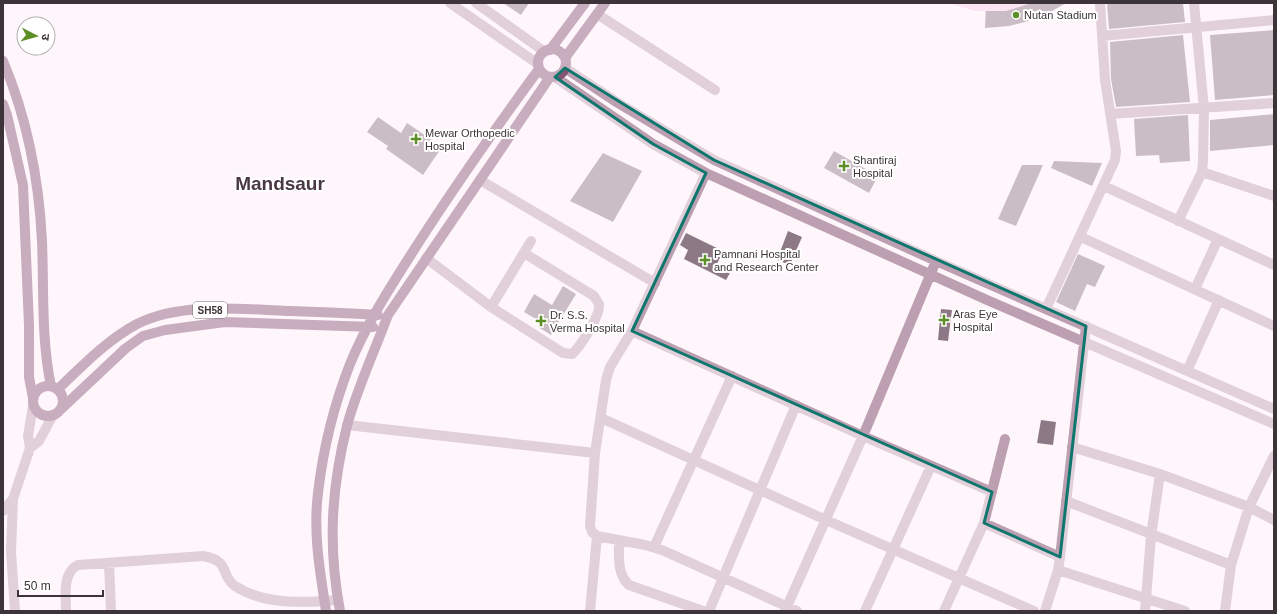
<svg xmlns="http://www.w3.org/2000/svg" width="1277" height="614" viewBox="0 0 1277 614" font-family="Helvetica,'Noto Sans Devanagari',sans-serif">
	<rect width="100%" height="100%" fill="#fff6fb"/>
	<path fill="#facee8" d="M948,3H1066C1035,21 1020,25 985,28V11H975Z"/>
	<path fill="#8d7985" d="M503,3H529L521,15Z
		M1032,3H1066L1040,18L1009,26L985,28L986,11H1006Z
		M1107,3H1183L1185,22L1109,29Z
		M1274,30V95L1215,100L1210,35Z
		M1183,35L1190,102L1116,107L1111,79L1110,42Z
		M1274,114V145L1210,151V120Z
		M1188,115L1190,161L1160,163L1159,155L1136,156L1134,119Z
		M378,117L401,133L407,123L442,147L423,175L386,149L388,146L367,132Z
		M834,151L878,176L869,193L824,168Z
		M603,153L642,171L613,222L570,201Z
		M1054,161L1102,163L1092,186L1051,168Z
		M1022,165H1043L1016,226L998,219Z
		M788,231L802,237L790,265L777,260Z
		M686,233L723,251L717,264L731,271L726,280L684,259L688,250L680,245Z
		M1078,254L1105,266L1095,287L1087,284L1075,311L1056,302Z
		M563,286L576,294L551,335L538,327L541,322L524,312L534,294L552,305Z
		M941,309L952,310L948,341L938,340Z
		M1041,420L1056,422L1053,445L1037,443Z"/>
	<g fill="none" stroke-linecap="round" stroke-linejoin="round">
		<path stroke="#bc9fb0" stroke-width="10" d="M450,3L538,64
			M476,3L545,52
			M597,14L715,90
			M1102,36L1274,20
			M565,68L618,103L714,160L936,261L1274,409
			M555,77L653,144L706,173L987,300L1274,424
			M1110,114L1274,103
			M1202,172L1274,196
			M706,173L632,331L610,367L606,380L595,453L590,526L592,532L597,536L645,545L662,550L797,611
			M480,180L655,283
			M1104,186L1274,265
			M1178,221L1202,172L1203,161L1204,109L1194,3
			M1081,237L1274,326
			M426,258L491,307L563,353L572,354C580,347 601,315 599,304C598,302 595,298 594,296L524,253
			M1195,289L1218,239
			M491,307L531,241
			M1046,309L1115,160L1116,151L1105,80L1100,3
			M632,331L863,436L992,492
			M1187,371L1219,300
			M601,418L826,520L1034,611
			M347,425L595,453
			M1072,447L1160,474L1249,507L1274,456
			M30,448L39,441L53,415
			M1066,501L1231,565
			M3,511L13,499
			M984,523L1060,557
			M619,541C619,557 617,574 629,585L703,611
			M654,547L732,376
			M109,564L111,611
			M1058,570L1185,611
			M15,611L11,552L13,499L30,448L28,436L33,406
			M66,611C66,596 62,573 78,565L203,556C232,561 219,575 235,586C264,605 304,603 338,600
			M590,611L597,536
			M709,611L796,405
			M785,611L863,436L936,261
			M865,611L931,466
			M944,611L984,523L1005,439
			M1045,611L1058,570L1060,557L1086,326
			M1145,611L1151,536L1160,474
			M1225,611L1231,565L1249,507L1274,520"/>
		<path stroke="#865474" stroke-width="10" d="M538 63a14 14 0 1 1 28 0a14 14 0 1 1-28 0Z
			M550,50L585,3
			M565,58L605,3
			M3,61C27,118 39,180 42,241C44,289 41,338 51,386
			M3,104L7,115L23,185L29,325V377L33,398
			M33 401a15 15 0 1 1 30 0a15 15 0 1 1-30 0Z
			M58,389C82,366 107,340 137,324C181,302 239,309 287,311C317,312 348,313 378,315
			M59,411L126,348L143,336L165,330L225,322L373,327
			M326,611C320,572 313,533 318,493C323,450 334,405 350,364C366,325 389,289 412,253C452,190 495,129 539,69
			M340,611C328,547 331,489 347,426C355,395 371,359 383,328L388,315L550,77"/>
	</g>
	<path d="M0 0H1277V614H0ZM565,68L714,160L1086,326L1060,557L984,523L992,492L632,331L706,173L653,144L555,77Z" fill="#fff6fb" fill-opacity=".55" fill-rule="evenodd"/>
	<path fill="none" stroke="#0f766e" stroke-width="3" stroke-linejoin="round" d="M565,68L714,160L1086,326L1060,557L984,523L992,492L632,331L706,173L653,144L555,77Z"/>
	<g fill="#5d8f27" stroke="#fff" stroke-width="1.5">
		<circle cx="1016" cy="15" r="4"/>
		<path d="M414 133h4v4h4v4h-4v4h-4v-4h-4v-4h4z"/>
		<path d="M842 160h4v4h4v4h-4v4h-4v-4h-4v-4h4z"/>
		<path d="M703 254h4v4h4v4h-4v4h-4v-4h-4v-4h4z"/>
		<path d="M942 314h4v4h4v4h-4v4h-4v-4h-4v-4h4z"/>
		<path d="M539 315h4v4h4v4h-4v4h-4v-4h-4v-4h4z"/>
	</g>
	<g text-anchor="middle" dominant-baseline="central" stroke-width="4" stroke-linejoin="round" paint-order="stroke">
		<rect fill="#fff" stroke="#767174" stroke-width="1" x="193" y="302" width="34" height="16" rx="3"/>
		<g font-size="10" font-weight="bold" fill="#3c3438">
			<text x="210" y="310">SH58</text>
		</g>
		<g font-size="11" fill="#3c3438" stroke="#fff" text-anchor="start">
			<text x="1024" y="15">Nutan Stadium</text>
			<text x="425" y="133">Mewar Orthopedic<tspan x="425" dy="13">Hospital</tspan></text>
			<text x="853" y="160">Shantiraj<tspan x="853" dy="13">Hospital</tspan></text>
			<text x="714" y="254">Pamnani Hospital<tspan x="714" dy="13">and Research Center</tspan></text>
			<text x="953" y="314">Aras Eye<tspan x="953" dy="13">Hospital</tspan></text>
			<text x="550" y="315">Dr. S.S.<tspan x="550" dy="13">Verma Hospital</tspan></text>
		</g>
		<g font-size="19" font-weight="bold" fill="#4a3843" stroke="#fff">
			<text x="280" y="183">Mandsaur</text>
		</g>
	</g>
	<rect width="1277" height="614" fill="none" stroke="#3c3438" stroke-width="8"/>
	<g transform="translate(36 36) rotate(96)"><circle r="19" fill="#ffffff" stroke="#b1aeaf"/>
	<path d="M0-3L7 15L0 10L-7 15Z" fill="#5d8f27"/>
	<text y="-6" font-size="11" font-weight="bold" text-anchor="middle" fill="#3c3438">उ</text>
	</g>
	<path d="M18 590v6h85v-6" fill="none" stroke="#3c3438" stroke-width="2"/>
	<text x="24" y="590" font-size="12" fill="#3c3438" stroke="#ffffff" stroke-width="3" paint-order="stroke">50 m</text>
</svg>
